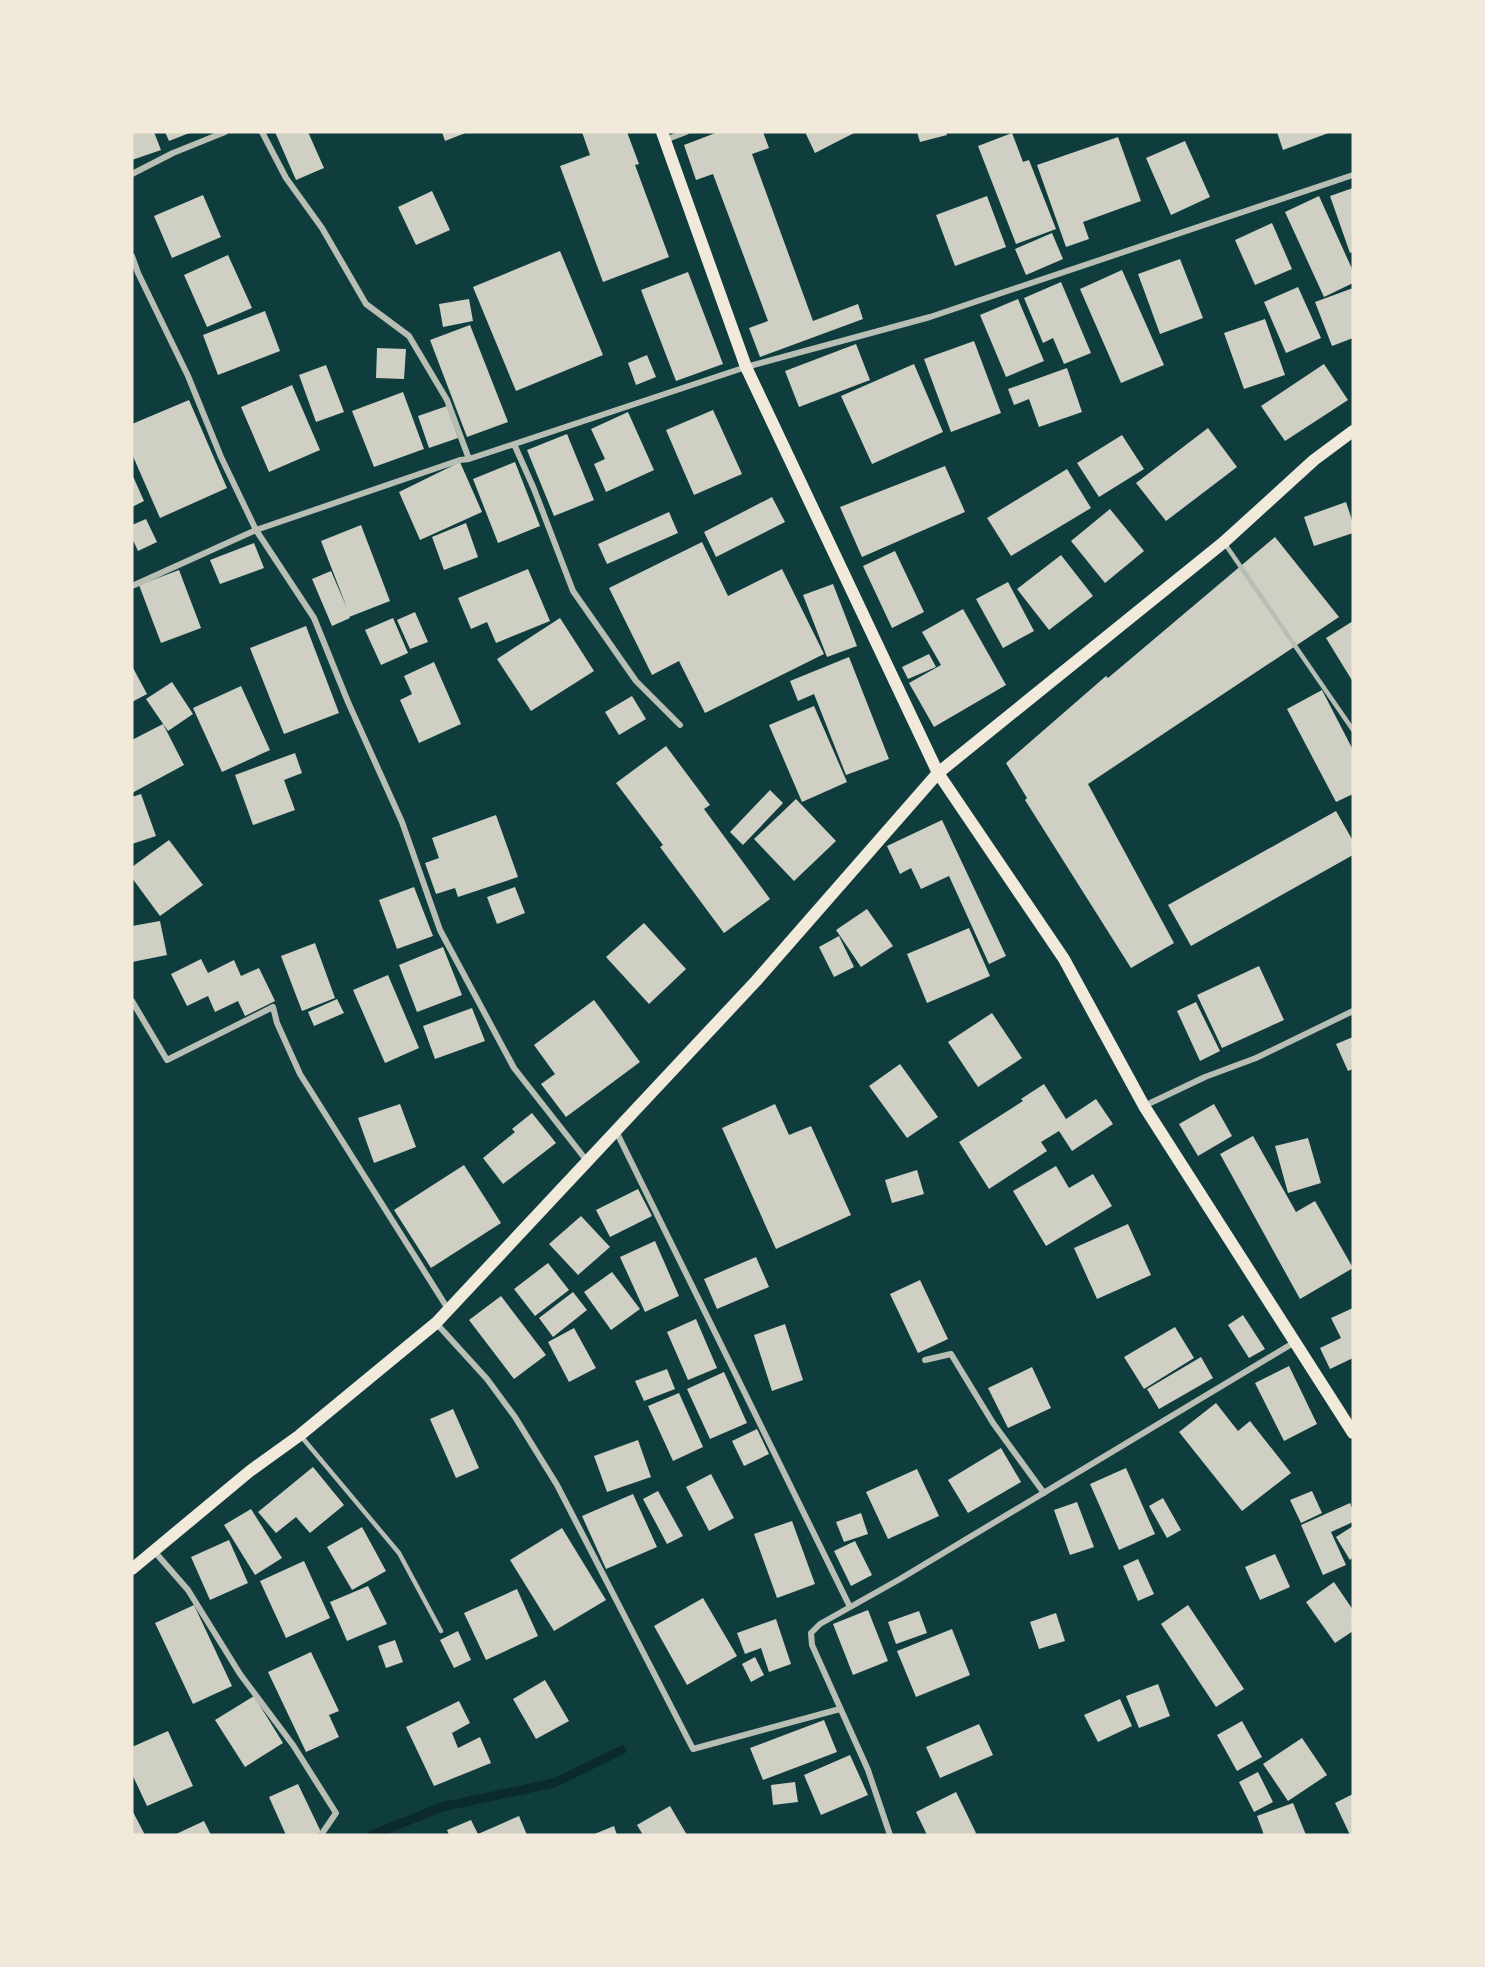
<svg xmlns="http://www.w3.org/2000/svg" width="1485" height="1967" viewBox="0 0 1485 1967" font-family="Jost,sans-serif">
	<rect width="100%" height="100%" fill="#0f3d3e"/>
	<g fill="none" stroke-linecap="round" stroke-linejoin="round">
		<path stroke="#0a2a2b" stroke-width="9" d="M372,1835L442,1807L554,1783L622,1750"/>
	</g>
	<path fill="#cfcfc3" d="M132,132H154L161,150L132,160Z
		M165,132H192L169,141Z
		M275,132H308L324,168L296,180Z
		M442,132H468L445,141Z
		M582,132H627L639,164L635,165L669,257L603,282L560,166L590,155Z
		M718,132H763L769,148L752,154L813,321L858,304L863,319L760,357L749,328L768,321L713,174L696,180L684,145Z
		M805,132H856L815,153Z
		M917,132H946L947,135L920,142Z
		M1277,132H1331L1283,150Z
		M1012,133L1023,162L1029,160L1056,229L1016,244L978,146Z
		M1118,137L1141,201L1083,222L1089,239L1066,247L1037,165Z
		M1185,141L1210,197L1171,215L1146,158Z
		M1353,188V252L1350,253L1330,196Z
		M432,191L450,230L416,245L398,207Z
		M203,195L221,237L172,258L154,216Z
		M987,196L1006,247L955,266L936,215Z
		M1319,196L1353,271V283L1324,297L1285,212Z
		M1272,223L1292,269L1255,285L1235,240Z
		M1052,233L1063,259L1026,275L1015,249Z
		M560,251L603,355L516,391L473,287Z
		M228,255L252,308L207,327L184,275Z
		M1180,259L1203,318L1160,334L1138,274Z
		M1122,270L1164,365L1121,383L1080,289Z
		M688,272L723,364L676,381L641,290Z
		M1061,282L1091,353L1064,364L1053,338L1043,343L1024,298Z
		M1298,287L1321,338L1286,353L1264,302Z
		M1353,288V338L1332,346L1315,302Z
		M469,299L473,321L443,327L439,304Z
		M1018,299L1044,361L1006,377L980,315Z
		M265,311L280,351L218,375L203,335Z
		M1265,319L1285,375L1244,389L1224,333Z
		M470,325L508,422L467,437L430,340Z
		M974,341L1001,413L951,432L924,359Z
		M856,344L870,380L799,407L785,371Z
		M377,348L406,349L404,379L376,378Z
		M647,355L656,377L636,385L628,363Z
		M914,364L943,432L872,464L841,396Z
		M1324,364L1348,400L1285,441L1261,406Z
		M326,365L344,412L316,422L299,375Z
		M1067,368L1082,412L1039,427L1029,399L1014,405L1008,389Z
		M292,385L320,450L269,472L241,407Z
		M403,392L424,449L374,467L352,411Z
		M189,400L227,488L160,518L132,454V424Z
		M447,406L458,438L429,448L418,416Z
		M713,410L742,474L694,495L666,430Z
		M628,412L654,470L606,492L594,464L605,459L591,429Z
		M1208,428L1237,467L1166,521L1136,483Z
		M567,434L594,500L554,516L527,450Z
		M1122,435L1144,469L1099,497L1077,463Z
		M460,462L482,512L420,540L399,492Z
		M515,462L540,526L498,543L473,479Z
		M945,466L965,512L862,557L840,507Z
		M1067,469L1091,508L1011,556L987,518Z
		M132,474L144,501L132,507Z
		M772,497L785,522L716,557L704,532Z
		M1346,502L1353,523V533L1314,546L1304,517Z
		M1110,509L1144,551L1105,583L1071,541Z
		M669,512L678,533L607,564L598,544Z
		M146,519L157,542L138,551L132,538V525Z
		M466,523L478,557L444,570L432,537Z
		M361,525L390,601L349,617L350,618L332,626L312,579L331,571L347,608L321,541Z
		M1275,537L1339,617L1088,784L1174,943L1131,968L1025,800L1027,798L1006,763L1106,676L1108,678Z
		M702,542L728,596L782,569L824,654L705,713L679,661L652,675L609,588Z
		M254,543L264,568L220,584L210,560Z
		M895,551L924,612L892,628L863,566Z
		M1061,555L1093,596L1049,630L1017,589Z
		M528,569L550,621L496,643L487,622L471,629L458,598Z
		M179,570L201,628L161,643L139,585Z
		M1008,582L1034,631L1003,648L976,599Z
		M833,584L857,646L827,657L803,595Z
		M963,609L1006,685L934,727L909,683L941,665L922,632Z
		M415,612L428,642L410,649L397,620Z
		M393,618L408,653L381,665L365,630Z
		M560,618L594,671L531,711L497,659Z
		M1353,621V682L1326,638Z
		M306,626L339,713L284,734L250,648Z
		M929,654L936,667L908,679L902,667Z
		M849,657L889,759L846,775L814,694L798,701L790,681Z
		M434,662L461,724L419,743L400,700L412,694L404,676Z
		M132,666L147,694L132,702Z
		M172,682L193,714L168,731L146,699Z
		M241,686L270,750L222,772L193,708Z
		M1322,690L1353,750V794L1336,802L1287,709Z
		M632,696L646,719L619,735L605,712Z
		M814,706L847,782L802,802L769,725Z
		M163,724L184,765L132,793V740Z
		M666,746L710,805L704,809L770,899L724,933L660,847L663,845L616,783Z
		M295,753L302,773L284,780L295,810L253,825L235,775Z
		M770,790L783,803L743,845L730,832Z
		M141,794L156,836L132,844V797Z
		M796,799L836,841L794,881L754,839Z
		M1336,811L1353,841V855L1191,946L1168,905Z
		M496,815L518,877L458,897L455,888L436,894L425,863L439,858L432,838Z
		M942,820L1006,956L989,964L949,876L921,889L911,868L900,874L887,846Z
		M169,840L203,885L160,916L132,878V867Z
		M414,887L433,936L397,949L379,900Z
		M515,887L525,913L497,924L487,897Z
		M867,909L893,946L861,967L836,930Z
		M160,921L167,955L132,962V926Z
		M644,923L686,969L649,1004L606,957Z
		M969,928L990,976L927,1003L907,954Z
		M839,936L854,967L834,977L819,947Z
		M315,943L335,998L302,1011L281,956Z
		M443,947L462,995L417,1012L399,965Z
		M201,959L208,973L234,960L241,976L259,968L275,1001L245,1016L238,1001L215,1012L208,996L187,1006L171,974Z
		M1259,966L1284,1020L1222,1048L1197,995Z
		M388,975L419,1048L385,1063L353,990Z
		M337,999L344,1013L314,1026L308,1012Z
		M594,1000L640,1062L566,1117L541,1084L555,1074L534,1045Z
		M1196,1002L1220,1051L1200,1061L1177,1011Z
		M472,1008L485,1041L435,1059L423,1026Z
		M992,1013L1022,1058L978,1087L948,1042Z
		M1353,1037V1069L1348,1071L1336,1044Z
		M900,1064L938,1117L907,1138L869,1086Z
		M1044,1084L1066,1119L1096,1099L1113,1124L1072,1151L1059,1131L1041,1142L1047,1151L989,1189L959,1142L1023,1101L1021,1099Z
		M400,1104L416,1147L374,1163L358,1118Z
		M775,1104L789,1135L811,1126L851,1215L776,1249L722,1128Z
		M1214,1104L1232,1136L1198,1156L1179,1124Z
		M532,1113L556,1143L503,1184L483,1158L515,1132L512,1129Z
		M1253,1136L1296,1212L1315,1201L1353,1268L1300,1299L1220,1154Z
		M1308,1138L1321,1183L1288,1193L1275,1146Z
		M464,1165L501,1223L431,1268L394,1210Z
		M1056,1166L1069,1188L1093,1174L1112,1206L1046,1246L1013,1191Z
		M917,1170L924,1194L892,1203L885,1180Z
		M638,1189L652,1216L610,1237L596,1210Z
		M581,1216L610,1247L578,1275L549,1244Z
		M1128,1224L1151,1275L1097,1299L1074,1248Z
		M655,1241L679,1296L645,1312L620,1257Z
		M756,1257L769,1287L717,1309L704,1279Z
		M548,1263L569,1290L535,1316L514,1289Z
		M612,1272L640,1309L611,1330L584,1292Z
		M920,1280L948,1339L918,1353L890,1294Z
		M573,1292L587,1310L553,1337L539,1318Z
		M501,1296L546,1355L514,1379L469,1320Z
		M1353,1308V1358L1330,1369L1320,1348L1341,1338L1331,1318Z
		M1243,1315L1265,1349L1249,1358L1228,1325Z
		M696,1319L717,1368L688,1380L667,1332Z
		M785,1324L803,1380L772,1391L754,1335Z
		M1175,1327L1194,1358L1144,1389L1124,1357Z
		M574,1328L596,1368L569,1382L548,1342Z
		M1201,1357L1213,1378L1159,1409L1147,1389Z
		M1289,1366L1317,1424L1284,1441L1255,1383Z
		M1032,1367L1051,1408L1008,1428L988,1388Z
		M667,1369L675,1389L644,1401L635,1381Z
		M724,1372L747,1423L710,1439L687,1389Z
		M679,1393L703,1447L673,1461L648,1406Z
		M1216,1403L1238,1431L1250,1421L1291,1473L1242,1511L1179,1432Z
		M453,1409L479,1468L456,1478L430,1419Z
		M757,1429L769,1454L744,1466L732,1441Z
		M638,1440L651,1477L607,1492L594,1456Z
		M1001,1448L1021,1482L968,1513L948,1480Z
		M313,1467L344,1505L310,1533L296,1517L276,1533L258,1512Z
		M1126,1468L1155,1534L1119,1550L1090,1484Z
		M917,1469L939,1516L888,1539L866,1492Z
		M711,1474L734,1518L709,1531L686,1487Z
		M658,1491L683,1536L667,1544L643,1499Z
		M1312,1491L1322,1513L1301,1523L1290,1500Z
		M633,1494L657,1547L606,1569L582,1516Z
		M1163,1498L1181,1530L1167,1538L1149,1506Z
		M1077,1502L1094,1547L1070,1555L1054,1510Z
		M1350,1503L1353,1510V1522L1331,1532L1346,1565L1323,1575L1301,1525Z
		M251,1509L282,1558L255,1575L224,1525Z
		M861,1513L868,1534L844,1542L836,1522Z
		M792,1521L815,1584L777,1598L754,1534Z
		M1353,1526V1557L1350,1560L1336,1537Z
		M362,1527L386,1571L352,1590L327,1547Z
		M562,1528L606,1600L554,1631L510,1560Z
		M229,1540L248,1583L210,1600L191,1557Z
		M855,1541L872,1575L851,1586L834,1551Z
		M1275,1554L1290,1587L1260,1600L1245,1567Z
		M1138,1559L1154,1594L1138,1601L1123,1566Z
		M304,1561L330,1618L286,1638L260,1581Z
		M1334,1582L1353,1610V1631L1335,1643L1306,1602Z
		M368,1586L387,1624L347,1641L330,1602Z
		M517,1589L538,1636L486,1660L464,1613Z
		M703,1598L737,1656L687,1685L654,1626Z
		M194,1605L232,1686L193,1704L155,1623Z
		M1188,1605L1244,1689L1216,1707L1161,1624Z
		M868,1610L888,1661L853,1675L833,1624Z
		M919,1611L927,1633L896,1644L888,1622Z
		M1056,1613L1065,1641L1039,1649L1030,1622Z
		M776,1619L791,1664L769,1672L761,1648L745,1654L737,1633Z
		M952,1629L970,1675L916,1697L897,1651Z
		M458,1631L471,1660L454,1668L440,1640Z
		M395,1640L403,1662L386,1668L378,1646Z
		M311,1652L339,1711L329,1715L339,1737L306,1752L268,1672Z
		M755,1657L764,1675L751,1682L742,1664Z
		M545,1680L569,1721L536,1739L513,1699Z
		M1158,1684L1170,1716L1139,1728L1126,1696Z
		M254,1696L283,1743L245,1767L215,1720Z
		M1120,1699L1132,1726L1098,1742L1084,1715Z
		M459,1701L470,1723L452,1733L458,1748L480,1737L491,1763L434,1786L406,1727Z
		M824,1720L837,1752L763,1780L750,1748Z
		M1242,1721L1262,1757L1237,1771L1217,1735Z
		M979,1724L993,1755L940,1778L926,1747Z
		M168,1731L193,1786L147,1806L132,1774V1747Z
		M1302,1738L1327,1775L1288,1801L1263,1764Z
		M850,1755L868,1795L821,1815L804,1775Z
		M1258,1772L1273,1802L1254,1812L1239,1782Z
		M795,1782L798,1802L773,1805L771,1785Z
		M298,1784L321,1832L315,1835H286L269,1797Z
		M956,1792L976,1833L973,1835H927L916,1812Z
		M1353,1794V1835H1350L1335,1803Z
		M1293,1803L1306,1835H1264L1257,1816Z
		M670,1806L687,1835H643L637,1825Z
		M132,1810L145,1835H132Z
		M519,1816L527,1835H449L447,1830L471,1820L478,1834Z
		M204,1821L211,1835H174Z
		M614,1826L617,1835H592Z"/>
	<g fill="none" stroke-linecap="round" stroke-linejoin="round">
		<path stroke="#b8beb3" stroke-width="4.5" d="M1225,544L1353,730
			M300,1435L399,1553L441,1631"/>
		<path stroke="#b8beb3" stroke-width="6" d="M262,132L286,178L322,228L366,304L409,336L447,400L469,459
			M665,140L686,132
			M132,174L173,153L225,132
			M132,256L138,273L188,376L221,457L256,530L314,618L348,702L402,822L440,930L514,1068L587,1161
			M514,444L534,489L573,591L636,681L680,725
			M132,586L256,530L460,460L469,459L746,367L930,317L1353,175
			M132,1001L167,1060L273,1007L277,1023L300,1074L448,1309
			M1144,1106L1205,1077L1256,1058L1353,1011
			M616,1131L850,1607
			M436,1323L487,1379L515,1417L557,1485L693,1749L840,1709
			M925,1360L951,1354L993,1423L1044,1493
			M154,1551L188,1590L240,1674L293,1745L336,1813L321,1835
			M890,1835L868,1770L812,1645L811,1633L820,1624L900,1579L1295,1342"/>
		<path stroke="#f1e9da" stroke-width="12" d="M662,132L746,367L938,773L1064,959L1144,1106L1353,1433
			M132,1569L250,1471L300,1435L436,1323L756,981L938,773L1224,542L1314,460L1353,431"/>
	</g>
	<rect width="1485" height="1967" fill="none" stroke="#f1e9da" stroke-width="267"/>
</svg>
